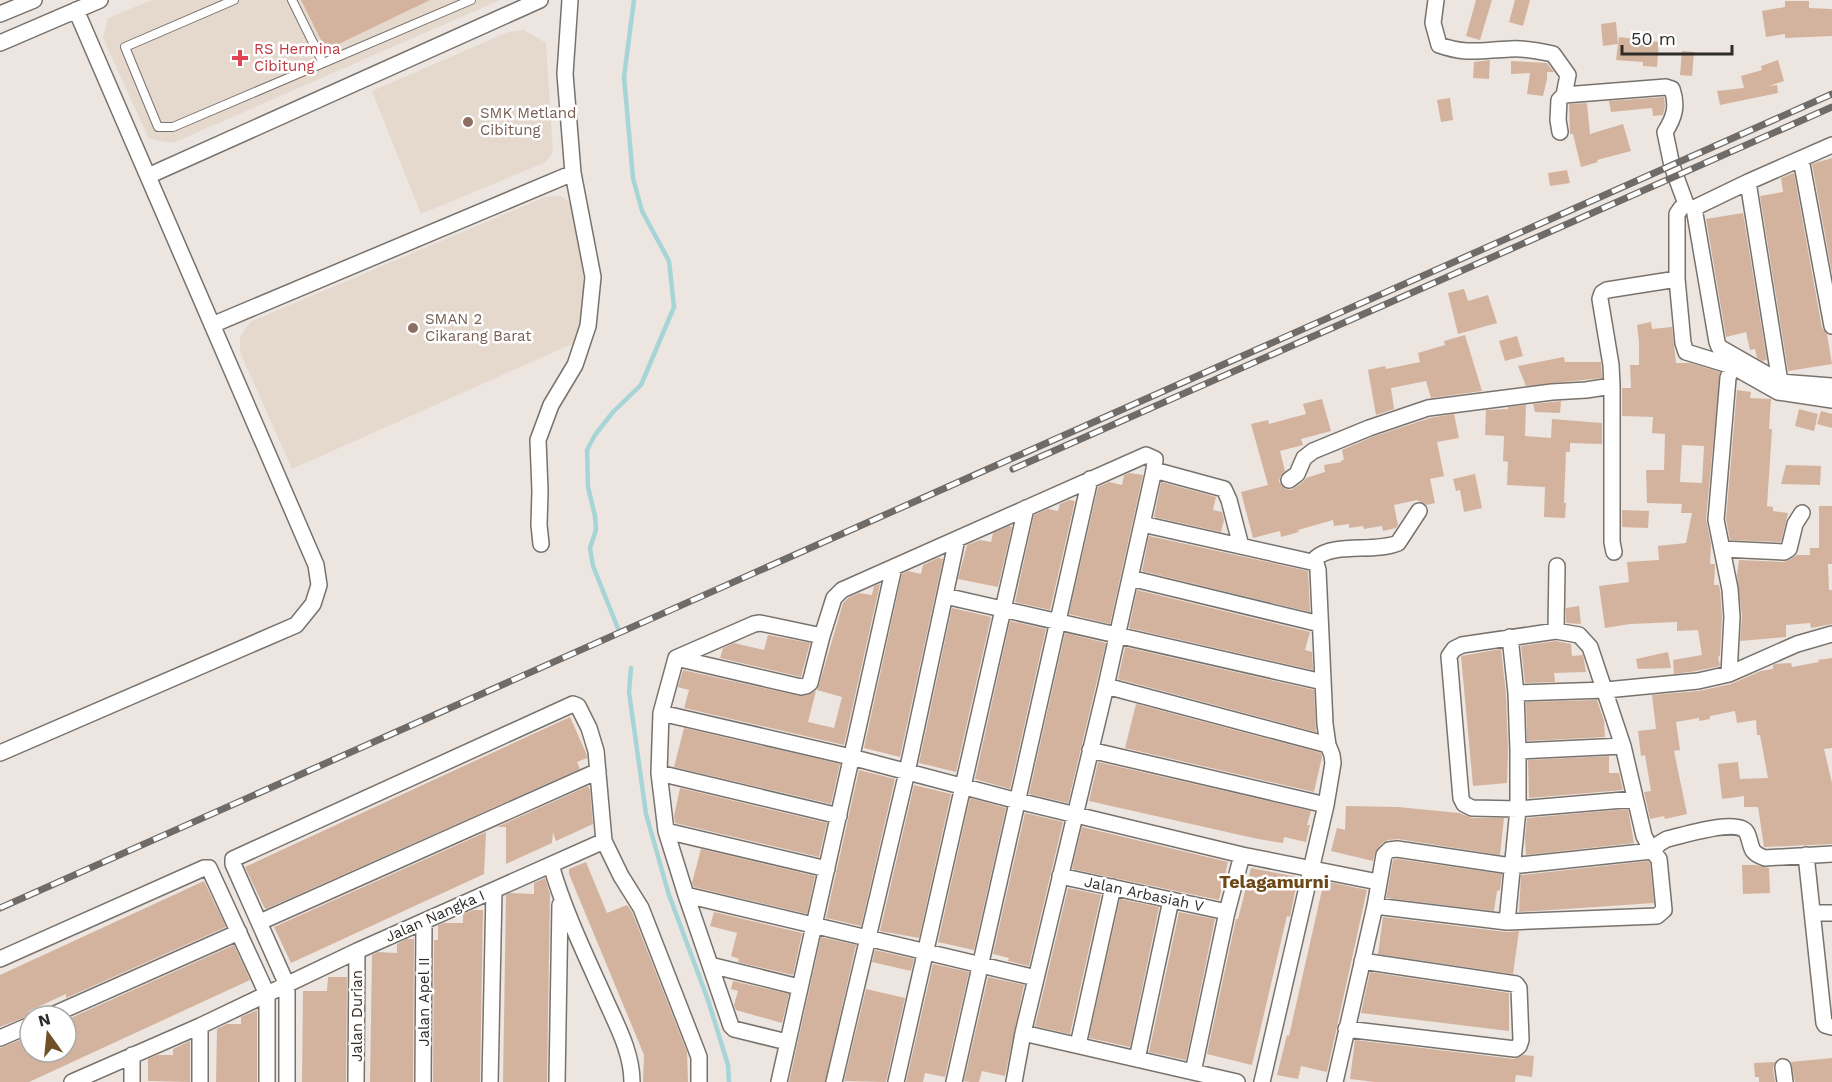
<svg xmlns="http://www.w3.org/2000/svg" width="1832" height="1082" viewBox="0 0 1832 1082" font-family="'Work Sans',sans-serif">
	<rect width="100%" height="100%" fill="#ece5e0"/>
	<path fill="#e5d9ce" d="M152,0H500L173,143L149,139L103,38L108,18Z
		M524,30L546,43L553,152L546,162L421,214L372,91L508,32Z
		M561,196L571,204L579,237L584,286L579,333L574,343L292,469L240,352V337L250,322L545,197Z"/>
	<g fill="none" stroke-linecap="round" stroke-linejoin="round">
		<path stroke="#a7d5d7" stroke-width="4.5" d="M619,631L593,566L590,548L596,530L595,516L588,487L587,450L595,435L613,412L641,385L674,307L669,261L642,211L633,178L624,77L634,0
			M631,668L629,692L646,814L669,895L708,1000L728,1065L729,1082"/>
	</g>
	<path fill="#d4b39e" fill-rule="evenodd" d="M301,0H430L326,50Z
		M1476,0H1492L1480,40L1466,36Z
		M1515,0H1530L1523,26L1509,22Z
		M1785,1H1809V8L1832,9V36L1785,38V34L1766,37L1762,11L1785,7Z
		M1616,22L1618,44L1603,46L1601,24Z
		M1619,37L1659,42L1657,67L1643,66V62L1616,60Z
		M1682,51L1694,52L1692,76L1680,75Z
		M1490,60L1489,79L1473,78L1474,62Z
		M1778,60L1784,81L1769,86L1777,85L1778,93L1720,105L1717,91L1744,88L1741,76L1762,70L1761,66Z
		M1511,61L1547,63L1554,72H1547V79L1543,96L1527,94L1530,73L1511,74Z
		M1664,97L1665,106L1663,115L1653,116L1652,108L1611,112L1609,101Z
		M1450,98L1453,120L1441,122L1437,100Z
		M1587,103L1590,134L1623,124L1631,151L1597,160L1598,162L1581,167L1573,134H1570L1569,104Z
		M1832,158V273L1812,164Z
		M1567,170L1570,183L1550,186L1548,173Z
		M1794,173L1822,328L1827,334L1832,364L1788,371L1760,196L1783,192L1781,178Z
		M1743,213L1767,360L1762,361L1757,358L1755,349L1750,350L1746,332L1726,337L1706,219Z
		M1464,289L1468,301L1488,295L1497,323L1458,334L1448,293Z
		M1651,322L1652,329L1672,327L1676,363H1690L1720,372L1706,519L1711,544L1710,564H1715L1714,585H1719L1720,590L1722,617L1720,656L1718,657L1720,666L1696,671L1674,674L1673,660L1702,655L1698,630L1677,631V622L1630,624L1605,628L1599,586L1629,582L1627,562L1659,560L1658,546L1686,543L1692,513H1681L1682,504L1647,503L1646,470H1664L1665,434L1652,433L1653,417L1622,416V388H1631L1630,365H1639V342L1637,325ZM1682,445L1704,446L1702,483L1680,482Z
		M1465,335L1482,391L1431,398L1426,381L1391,388L1394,409L1376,415L1368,370L1385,366L1386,369L1420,362L1418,353L1445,345L1444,341Z
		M1517,336L1523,356L1505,361L1499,341Z
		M1564,357L1565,362H1601L1602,378L1526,386L1518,366Z
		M1737,390L1751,392L1750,398L1771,399L1769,429H1772L1767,506L1773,507V511L1788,513L1781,542L1730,540L1726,519Z
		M1322,399L1331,431L1301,439L1303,445L1280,451L1285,471L1280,477L1279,482L1282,486L1286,489L1291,490L1303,482L1306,478L1325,472L1324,465L1342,462L1341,460H1344L1342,450L1372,437L1430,418L1454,414L1459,438L1437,442L1444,476L1430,479L1435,503L1426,505L1417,500L1394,505L1398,525L1396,528L1383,531L1382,526L1364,529L1363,526L1349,528V524L1334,526L1333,520L1298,530L1299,532L1281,537L1280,531L1253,538L1241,492L1268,485L1251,424L1268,420L1269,424L1306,414L1303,404Z
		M1561,401L1560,413L1535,412L1533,404Z
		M1526,405L1525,436L1551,438L1552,419L1602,423V444L1570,443V452H1566L1564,503H1566L1565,518L1544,517L1545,487L1507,485L1508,462L1503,461L1504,436L1485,435L1486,410L1508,409V407Z
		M1799,409L1818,414L1814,431L1795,426Z
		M1821,411L1832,414V428L1817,424Z
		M1786,465L1821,466L1820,485L1781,484Z
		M1130,473L1143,475L1110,624L1069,614L1098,487L1109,482L1122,485L1124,475Z
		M1475,474L1482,508L1464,512L1460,490L1456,491L1453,479Z
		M1161,482L1216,497L1213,510L1222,512L1224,520L1221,532L1154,517Z
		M1069,500L1075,501L1050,610L1015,602L1034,515L1048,509L1058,511L1060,504Z
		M1819,506H1832V564H1828L1829,590H1832V624L1811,628L1810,623L1786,625V637L1740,641L1742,616L1737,575L1739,560L1784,562L1789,560L1797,555H1810V548H1819Z
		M1622,510L1649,511L1648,528L1622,527Z
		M1009,526L1012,527L998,587L958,579L967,545L980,540L991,542L993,533Z
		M1149,536L1308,571L1310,612L1142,571Z
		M938,558L943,559L900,757L864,748L902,574L908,571L921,574L923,565Z
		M880,584L844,745L684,708L689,690L678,687L683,670L799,696L808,695L816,691L808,722L834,728L842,697L817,690L819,685L843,603L848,598L859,593L872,595L874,586Z
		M1137,590L1310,632L1305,650L1312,652L1313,670L1129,628Z
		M1579,606L1581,624L1566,623V608Z
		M952,608L991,617L956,772L919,763Z
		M1010,621L1046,629L1010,789L975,779Z
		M1065,633L1106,643L1068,803L1029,794Z
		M768,635L810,643L801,677L720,658L723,648L734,643L764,650Z
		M1556,641L1571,644L1572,656L1583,655L1586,672L1554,673L1555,682L1525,683L1521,646Z
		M1125,647L1314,690L1316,732L1118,679Z
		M1501,649L1506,694L1508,751L1507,783L1473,786L1461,656Z
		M1668,652L1671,668L1638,669L1636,659Z
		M1832,658V748L1824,749L1832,783V844L1764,847L1758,807H1744V796L1722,799L1718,764L1738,762L1740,779L1768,778L1760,735H1757L1756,720L1737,723L1735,711L1710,716V719L1699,721V718L1676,722L1680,750L1674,751L1687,814L1665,819L1664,816L1650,819L1644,792L1651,791L1645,755L1641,756L1638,731L1656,729L1652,695L1699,691L1731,684L1761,671L1773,669V665L1775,664L1791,663L1792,667L1819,662L1818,660Z
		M1597,700L1604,721L1605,737L1527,741L1526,702Z
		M1136,704L1321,753L1322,757L1314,792L1125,748Z
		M570,717L586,753L587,758L577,762L580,769L266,909L264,907L245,867Z
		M684,728L840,764L831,804L674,767Z
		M1609,756V773H1619L1623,790L1529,798L1528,760Z
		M1098,762L1311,811L1307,825H1310L1306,842L1284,837L1283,843L1258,839L1089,801Z
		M859,770L895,779L861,926L826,918Z
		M914,785L951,794L919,938L880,931Z
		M588,786L590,790L593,824L556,841L553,832L552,843L506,864V827H497Z
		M680,788L827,823L819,857L675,823L674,816Z
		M970,798L1006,808L974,950L938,942Z
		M1346,806L1398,807L1459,813L1472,818H1504L1500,855L1398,839L1388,840L1382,843L1375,853L1373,861L1331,851L1337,828L1345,830Z
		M1628,809L1634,843L1526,855L1525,838L1527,818Z
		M1025,813L1063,822L1029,966L1008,961L1009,958L993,954Z
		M1082,827L1228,862L1219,900L1072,869Z
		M486,832L484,874L291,963L274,927Z
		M701,849L815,876L807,914L694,887L692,883Z
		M1397,859L1502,874L1500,890L1497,891L1494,911L1386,898L1393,860Z
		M1648,861L1650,863L1654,903L1519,912L1521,875Z
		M586,862L607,913L627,905L632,912L687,1052L688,1082H643L644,1055L569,874V869Z
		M1742,865H1756L1769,868L1770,893L1743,894Z
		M1251,868L1298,877L1290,917L1287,916L1252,1065L1207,1054L1236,919H1238Z
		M545,878L550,894L547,1082H503L506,895L510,893L534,894V883Z
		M204,881L226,927L66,998V994L29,1011L30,1015L0,1027V975Z
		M1324,881L1367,890L1327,1072L1301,1066L1298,1079L1277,1075L1287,1035L1289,1036Z
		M1068,888L1101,895L1070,1034L1035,1026Z
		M1120,899L1159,907L1130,1047L1089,1038Z
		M474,910H483L480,1082H433L434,940H438V925L444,923H463V914Z
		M714,912L802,933L793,975L738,962L739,959L731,956L737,933L710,926Z
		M1179,912L1215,919L1186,1060L1149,1052Z
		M1383,917L1506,932L1519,931L1513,974L1378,954Z
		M821,937L856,945L825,1082H789Z
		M407,939H414L413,1082H370L372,955L378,952L397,953V944Z
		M234,945L250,980L29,1082H0V1048L30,1036V1052H66V1020Z
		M875,950L914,959L911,971L872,962Z
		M933,964L969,972L945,1077L925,1073L923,1082H906Z
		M1370,972L1509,993V1031L1361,1013Z
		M328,977H347L346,1082H302L303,991H327Z
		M988,977L1024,985L1005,1076L982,1071L979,1082H970L964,1081Z
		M733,981L789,994L782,1023L736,1010L734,1005L738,991L731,989Z
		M866,989L905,998L886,1082L844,1081Z
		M257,1010V1082H216L217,1029L227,1024H241V1017Z
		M1355,1040L1514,1059L1523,1055L1534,1056L1532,1077L1516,1075L1515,1082H1375L1350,1079Z
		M190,1041V1082L148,1081V1059L158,1055H173V1049Z
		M1832,1058V1082H1795L1791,1062Z
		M1775,1062L1773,1068L1775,1082H1759V1077H1755L1754,1063Z"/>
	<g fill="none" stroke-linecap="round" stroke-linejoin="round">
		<g stroke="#78726d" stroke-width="10">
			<path id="service" d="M234,0L125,47L158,127H173L471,0
				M292,0L323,63"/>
		</g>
		<g stroke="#78726d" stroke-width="18">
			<path id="minor" d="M1436,0L1433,23L1439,45C1467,55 1482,50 1510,49C1524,48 1540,51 1553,54L1568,75L1564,95
				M0,14L34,0
				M0,43L100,0
				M1560,132L1558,120L1559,100L1564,95L1666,87L1672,89C1678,106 1674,118 1665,132L1672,166L1686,204L1681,208L1677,214V279L1683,343L1686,352L1732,366L1778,392L1832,400
				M1832,145L1748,182L1694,208L1717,342L1719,347L1780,382L1832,386
				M1801,159L1832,326
				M148,176L540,0
				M1748,182L1780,382
				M212,325L573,173
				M1154,470L1224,489L1229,500L1241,546
				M1289,480L1297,474L1304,458L1313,451L1369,428L1428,408L1552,392L1586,390L1612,386
				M1142,524L1316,563L1318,570L1325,724L1328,745L1332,755L1333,763L1326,805L1262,1082
				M541,544L539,525L540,491L538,440L551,405L575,365L588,326L593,277L573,173L565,74L570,0
				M1722,549L1784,552L1789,549L1795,524L1802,513
				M1614,552L1612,542V386L1611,365L1600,299L1602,293L1607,290L1677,279
				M1316,563V558C1334,542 1374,553 1398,543L1419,511
				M1130,578L1320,624
				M945,596L1323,682
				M1556,631L1557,566
				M676,658L801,687L806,686L810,683L822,636
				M1729,674L1732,617L1730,589L1716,520L1728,378L1732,366
				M1106,686L1328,745
				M1516,693L1606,690L1698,681L1729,674L1797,644L1832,634
				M661,713L851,757L1018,801L1242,855L1378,882
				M1090,750L1326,805
				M1518,751L1623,746
				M0,753L296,625L313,604L319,585L316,565L76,10
				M659,773L839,816
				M1635,799L1518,809L1472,808L1464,804L1461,798L1449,656L1454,649L1462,645L1556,631L1579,635L1590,647L1623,746L1644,836L1652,851L1660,843L1667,839C1682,836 1739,817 1747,833C1753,847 1748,852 1765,858L1832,854
				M666,831L827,869
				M1806,855L1824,1023L1825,1025L1832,1027
				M551,865C564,910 584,952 603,994C615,1022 632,1051 632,1082
				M1060,876L1227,912
				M686,895L1036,978
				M1813,913H1832
				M260,922L598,771
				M1507,922L1518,809V751L1516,693L1510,637
				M0,959L204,868H209L267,994V1082
				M710,965L799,987
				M50,1016L239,932
				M1346,1029L1515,1049L1519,1046L1521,1040L1519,988L1516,984L1362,961
				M1023,1033L1237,1082
				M0,1038L30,1025
				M787,1042L734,1029L731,1026L686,895L666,831L659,773L661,713L676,658L754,624L760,623L822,636L834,598L842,590L1146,455L1155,459L1154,470L1106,686L1023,1033L1014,1082
				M1078,1045L1113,887
				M1137,1059L1171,900
				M1783,1067L1785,1082
				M1193,1072L1227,912L1242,855
				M72,1082L200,1026L357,951L604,841
				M132,1082V1055
				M200,1082V1026
				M287,1082V985L233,864V859L573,704L578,706L589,728L596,751L604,841L621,876L641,908L696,1049L699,1057V1082
				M356,1082L357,951
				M423,1082L424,921
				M490,1082L494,890
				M557,1082L560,905
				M779,1082L894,567
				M834,1082L907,772L957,539
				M896,1082L1026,508
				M954,1082L1090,479
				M1335,1082L1375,906L1384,855L1389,850L1397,849L1511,866L1652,851L1659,859L1664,910L1657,916L1507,922L1375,906"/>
		</g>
		<use href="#service" stroke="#fff" stroke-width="8"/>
		<use href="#minor" stroke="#fff" stroke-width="15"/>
		<g stroke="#6f6b68" stroke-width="7">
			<path id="rail" d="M1013,469L1832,107
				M0,908L1832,94"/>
		</g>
		<use href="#rail" stroke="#fff" stroke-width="4.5" stroke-dasharray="14" stroke-linecap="butt"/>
	</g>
	<path fill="#e0444e" stroke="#fff" stroke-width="2" d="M237 49h6v6h6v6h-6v6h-6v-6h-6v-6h6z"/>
	<g fill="#8d6e63" stroke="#fff" stroke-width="2">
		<circle cx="468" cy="122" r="6"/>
		<circle cx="413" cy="328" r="6"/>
	</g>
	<g text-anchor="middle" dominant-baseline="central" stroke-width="5" stroke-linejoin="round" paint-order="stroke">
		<g font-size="15" fill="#be3a42" stroke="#fff" text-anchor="start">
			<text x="254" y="49">RS Hermina<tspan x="254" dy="17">Cibitung</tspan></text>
		</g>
		<g font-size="15" fill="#785e54" stroke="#fff" text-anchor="start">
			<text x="480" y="113">SMK Metland<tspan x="480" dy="17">Cibitung</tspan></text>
			<text x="425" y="319">SMAN 2<tspan x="425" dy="17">Cikarang Barat</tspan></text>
		</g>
		<g font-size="15" fill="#2e2c29" stroke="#fff">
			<text transform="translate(1144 894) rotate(12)">Jalan Arbasiah V</text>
			<text transform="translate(435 916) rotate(-24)">Jalan Nangka I</text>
			<text transform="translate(424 1002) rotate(-90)">Jalan Apel II</text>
			<text transform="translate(357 1016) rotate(-90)">Jalan Durian</text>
		</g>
		<g font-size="18" font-weight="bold" fill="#6c4817" stroke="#fff">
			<text x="1274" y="881">Telagamurni</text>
		</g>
	</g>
	<g transform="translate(48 1034) rotate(345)"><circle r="28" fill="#ffffff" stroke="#ababa9" stroke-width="1.5"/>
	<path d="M0-4.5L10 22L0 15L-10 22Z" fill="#714f27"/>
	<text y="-9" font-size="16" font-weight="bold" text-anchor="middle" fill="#2e2c29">N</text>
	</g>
	<path d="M1622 45v9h110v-9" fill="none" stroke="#2e2c29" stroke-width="3"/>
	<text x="1631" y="45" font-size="18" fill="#2e2c29" stroke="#ffffff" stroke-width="4.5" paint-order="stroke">50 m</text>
</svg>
